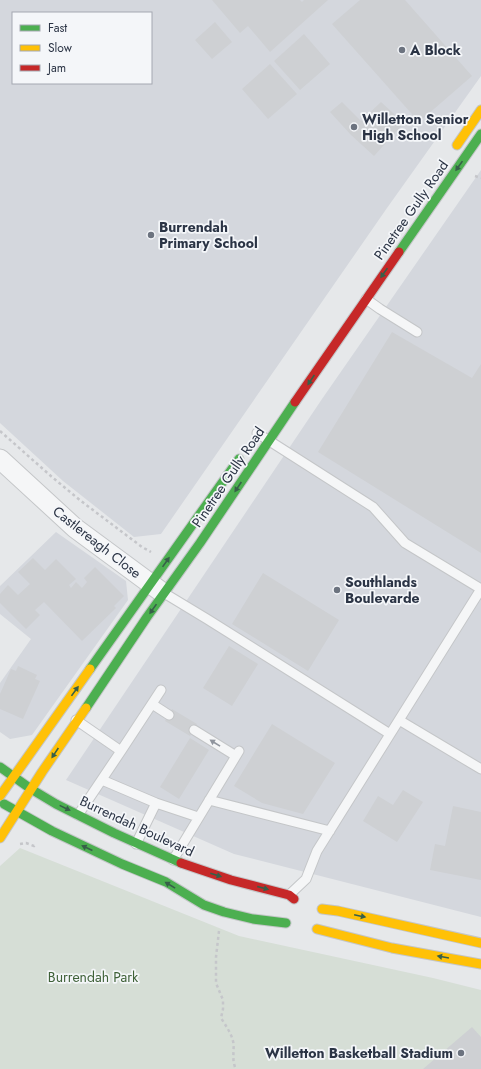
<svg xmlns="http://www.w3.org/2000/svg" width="481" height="1069" viewBox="0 0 481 1069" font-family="Jost,sans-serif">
	<rect width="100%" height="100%" fill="#e6e8ea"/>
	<path fill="#d4d7dd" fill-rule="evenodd" d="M0,0H481V76L387,208L161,534L134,537L63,481L0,423ZM13,13H151V83H13Z
		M481,170V917L234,854L66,780L322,399Z
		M56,532L126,581L128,600L32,735L10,739L0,732V683L31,639L0,614V586Z"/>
	<path fill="#d6ded6" d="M20,848L239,936L433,978L481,990V1069H0V866Z"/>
	<path fill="#ced0d3" d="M212,0H300L302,2L304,0H328L270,52L248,26L240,33Z
		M360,0H405L472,76L419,122L332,24Z
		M215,22L232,42L212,59L195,40Z
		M304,34L330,64L300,90L274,61Z
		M270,64L297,94L268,119L242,89Z
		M342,102L361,121L381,102L404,123L374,156L351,135L330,112Z
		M392,332L472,378L481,364V553L318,452Z
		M33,558L45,570L56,559L76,579L69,585L71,588L76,582L82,588L87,582L84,578L95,567L124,596L114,606L116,608L82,641L44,602L35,610L40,615L26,629L0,603V594L8,585L18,595L30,584L18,572Z
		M263,573L339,620L308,671L232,624Z
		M229,646L258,664L232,706L203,688Z
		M18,666L37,675L35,679L40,681L23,719L0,709V694L11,669L16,671Z
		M172,709L197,724L190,736L165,721Z
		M272,724L335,763L303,814L262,803L234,786Z
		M190,738L209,750L179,799L160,787Z
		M403,790L423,802L397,842L363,821L378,796L393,805Z
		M453,806L481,812V880L430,870L435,844L445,846Z
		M472,1027L481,1037V1069H423Z"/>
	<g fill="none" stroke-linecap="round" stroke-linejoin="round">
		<g stroke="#c4c6c8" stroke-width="11">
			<path id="lane" d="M366,299L380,309L417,332
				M257,433L373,507L405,543L481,589
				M164,593L207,619L390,734
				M152,704L169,715
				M76,720L121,751L161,690
				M399,720L481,769
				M194,730L236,756
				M102,780L156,803L198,817
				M209,800L330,831
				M78,815L121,751
				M136,844L156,803
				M173,860L239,751
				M289,895L306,879L317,851L481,589"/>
		</g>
		<g stroke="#c4c6c8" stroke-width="21">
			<path id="street" d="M0,459L75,528L159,590"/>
		</g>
		<g stroke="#c4c6c8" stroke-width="11">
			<path id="fast" d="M399,252L481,134
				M90,669L239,459
				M86,708L147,617L200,543L295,402
				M0,767L31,789L56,804L114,833L181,863
				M4,804L52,831L122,864L166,882L204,905L224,912L253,919L286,923"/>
		</g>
		<g stroke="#c4c6c8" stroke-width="11">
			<path id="slow" d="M457,145L481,110
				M0,796L90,669
				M0,838L42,772L86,708
				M322,909L338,911L481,943
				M317,929L392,948L481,964"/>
		</g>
		<g stroke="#c4c6c8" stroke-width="11">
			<path id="jam" d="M295,402L399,252
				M181,863L231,880L289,895L294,899"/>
		</g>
		<path stroke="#c5c6ca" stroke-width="2.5" stroke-dasharray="3 3" stroke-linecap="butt" d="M475,176L481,178
			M0,431L52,477L81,501L142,547L151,552
			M20,844L26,843L34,846L35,843
			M219,931L216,957V983L223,1000V1009L221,1018C226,1026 231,1033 233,1041C235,1050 231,1060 236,1069"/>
		<use href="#lane" stroke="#f5f6f7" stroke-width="9"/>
		<use href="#street" stroke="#f5f6f7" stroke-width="19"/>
		<use href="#fast" stroke="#4caf50" stroke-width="9"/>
		<use href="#slow" stroke="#ffc107" stroke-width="9"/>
		<use href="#jam" stroke="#c62828" stroke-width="9"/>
	</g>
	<defs><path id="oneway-solid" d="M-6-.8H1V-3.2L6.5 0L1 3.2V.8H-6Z"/></defs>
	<g fill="#375f49">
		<use href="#oneway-solid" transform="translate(459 166) rotate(125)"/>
		<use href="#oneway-solid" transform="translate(384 273) rotate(125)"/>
		<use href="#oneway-solid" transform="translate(311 380) rotate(124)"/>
		<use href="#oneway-solid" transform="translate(238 487) rotate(124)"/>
		<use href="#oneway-solid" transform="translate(166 562) rotate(-55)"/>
		<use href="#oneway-solid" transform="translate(153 609) rotate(125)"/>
		<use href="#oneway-solid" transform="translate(75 691) rotate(-54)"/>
		<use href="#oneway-solid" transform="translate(55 753) rotate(124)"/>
		<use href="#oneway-solid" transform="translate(65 808) rotate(26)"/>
		<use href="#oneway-solid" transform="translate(87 848) rotate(-155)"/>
		<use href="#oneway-solid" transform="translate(216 875) rotate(18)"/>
		<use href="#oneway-solid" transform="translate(170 885) rotate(-149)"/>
		<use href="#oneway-solid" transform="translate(263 888) rotate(15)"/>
		<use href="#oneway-solid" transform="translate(360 916) rotate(12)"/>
		<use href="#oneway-solid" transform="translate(443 957) rotate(-170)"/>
	</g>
	<use fill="#90959e" href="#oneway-solid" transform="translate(215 743) rotate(-148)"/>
	<g fill="#6c737f" stroke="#f4f6f9" stroke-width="1.5">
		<circle cx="402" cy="50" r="4"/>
		<circle cx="354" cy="127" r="4"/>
		<circle cx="151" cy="235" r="4"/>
		<circle cx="337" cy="590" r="4"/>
		<circle cx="461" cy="1053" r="4"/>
	</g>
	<g text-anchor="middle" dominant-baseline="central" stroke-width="3.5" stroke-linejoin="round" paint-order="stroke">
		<g font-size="14" font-weight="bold" fill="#2b3445" stroke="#f4f6f9" text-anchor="start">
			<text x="410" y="50">A Block</text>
			<text x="362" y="119">Willetton Senior<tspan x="362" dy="16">High School</tspan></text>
			<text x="159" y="227">Burrendah<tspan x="159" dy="16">Primary School</tspan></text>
			<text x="345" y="582">Southlands<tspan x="345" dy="16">Boulevarde</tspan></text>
			<text x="453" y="1053" text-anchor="end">Willetton Basketball Stadium</text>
		</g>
		<g font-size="14" fill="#2b3445" stroke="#f4f6f9">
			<text transform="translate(411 210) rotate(-55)">Pinetree Gully Road</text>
			<text transform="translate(228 477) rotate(-56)">Pinetree Gully Road</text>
			<text transform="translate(97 542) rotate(38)">Castlereagh Close</text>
			<text transform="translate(137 826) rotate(25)">Burrendah Boulevard</text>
		</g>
		<g font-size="14" fill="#3f6138" stroke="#f4f6f9">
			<text x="93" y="977">Burrendah Park</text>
		</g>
	</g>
	<rect x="12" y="12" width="140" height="72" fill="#f4f6f9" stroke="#a4a8b1"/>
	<rect x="20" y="25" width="20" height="6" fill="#4caf50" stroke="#a4a8b1"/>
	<text x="48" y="32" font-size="12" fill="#2b3445">Fast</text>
	<rect x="20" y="45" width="20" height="6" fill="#ffc107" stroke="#a4a8b1"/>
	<text x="48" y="52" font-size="12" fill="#2b3445">Slow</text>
	<rect x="20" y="65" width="20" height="6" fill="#c62828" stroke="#a4a8b1"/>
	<text x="48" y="72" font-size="12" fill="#2b3445">Jam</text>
</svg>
